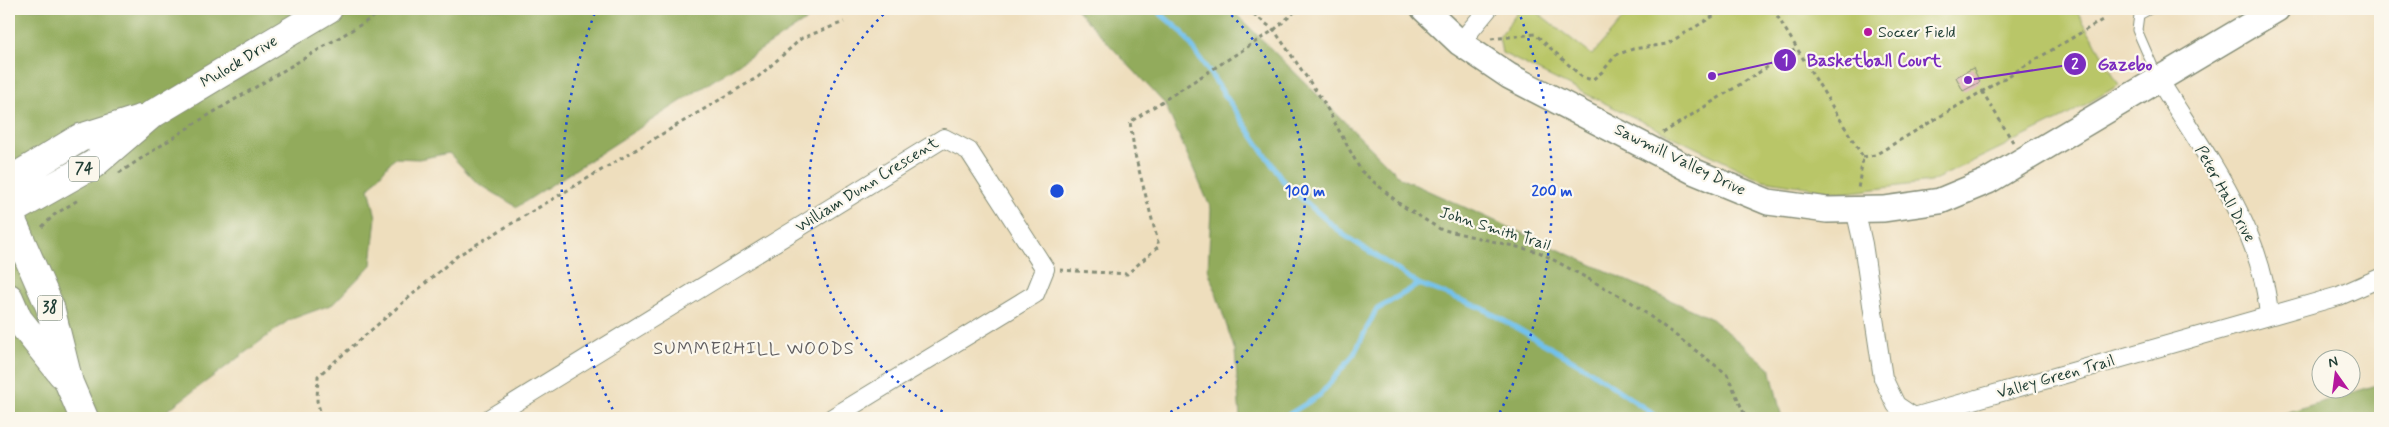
<svg xmlns="http://www.w3.org/2000/svg" width="2389" height="427" viewBox="0 0 2389 427" font-family="Mynerve,sans-serif">
	<rect width="100%" height="100%" fill="#fbf7ec"/>
	<filter id="ink" filterUnits="userSpaceOnUse"><feTurbulence type="fractalNoise" baseFrequency=".02" numOctaves="2"/><feDisplacementMap in="SourceGraphic" scale="10" xChannelSelector="R" yChannelSelector="G"/><feConvolveMatrix kernelMatrix="1 2 1 2 8 2 1 2 1" color-interpolation-filters="sRGB"/></filter>
	<filter id="wash" filterUnits="userSpaceOnUse"><feTurbulence type="fractalNoise" baseFrequency=".0096" numOctaves="4" result="noise"/><feDisplacementMap in="SourceGraphic" scale="20" xChannelSelector="R" yChannelSelector="G"/><feGaussianBlur stdDeviation="1.12" result="paint"/><feColorMatrix in="noise" values="0 0 0 0 0 0 0 0 0 0 0 0 0 0 0 0 0 1.4 0 .05"/><feComposite in="paint" operator="in"/></filter>
	<g filter="url(#wash)">
		<rect width="100%" height="100%" fill="#eedebd"/>
		<path fill="#b9c668" stroke="#6c824e" d="M1520,9H1533L1592,55L1625,16L1637,9H2076L2119,85L2066,116L1930,182L1844,193L1762,180L1502,53L1499,37Z"/>
		<path fill="#92ab5c" stroke="#587448" d="M9,9H824L517,207L476,182L449,153L419,159L394,158L369,188L376,217L371,265L333,304L289,320L157,418H9Z
			M1076,9H1231L1402,179L1710,318L1770,368L1782,418H1240L1235,351L1208,269L1211,209L1165,104Z
			M2380,384L2379,418H2269Z"/>
		<g fill="none" stroke-linecap="round" stroke-linejoin="round">
			<path stroke="#71c1ec" stroke-width="5" d="M1155,9L1182,32L1286,185L1344,235L1419,284L1482,308L1586,368L1659,418
				M1283,418L1320,395L1354,354L1376,310L1419,284"/>
		</g>
		<g id="blocks">
			<path fill="#da9bb1" d="M1973,68L1980,82L1963,91L1956,77Z"/>
		</g>
	</g>
	<g filter="url(#ink)">
		<use href="#blocks" fill-opacity="0" stroke="#868e78" stroke-width="1"/>
		<g fill="none" stroke-linecap="round" stroke-linejoin="round">
			<g stroke="#868e78" stroke-width="11">
				<path id="lane" d="M2150,9L2139,15L2137,30L2158,78"/>
			</g>
			<g stroke="#868e78" stroke-width="20">
				<path id="street" d="M1460,43L1488,9
					M2159,80C2204,153 2262,227 2269,315
					M1855,209L1863,244L1883,378L1896,405L1914,417L2339,296L2380,278
					M490,418L944,138L969,151L1045,269L1035,294L832,418"/>
			</g>
			<g stroke="#868e78" stroke-width="28">
				<path id="secondary" d="M1424,9L1460,43L1509,76L1695,172L1768,202L1827,210L1884,209L1940,201L1988,181L2277,9"/>
			</g>
			<g stroke="#868e78" stroke-width="30">
				<path id="primary" d="M9,181L80,138L140,119
					M9,212L94,164L151,115L328,9
					M9,214L50,307L69,383L84,418
					M9,298L18,319L62,374"/>
			</g>
			<path stroke="#868e78" stroke-width="3" stroke-dasharray="4 4" stroke-linecap="butt" d="M1247,9L1274,30L1323,101L1361,171L1401,205L1440,229L1539,252L1631,302L1727,374L1746,418
				M1773,9L1863,157L1858,189
				M1491,39L1535,34L1582,77L1592,80L1602,72L1616,55L1633,49L1667,44L1725,9
				M1982,91L2013,142
				M1663,133L1796,49
				M1863,157L1875,155L2104,19
				M119,173L197,122L387,9
				M42,227L54,215L78,200
				M1060,270L1127,274L1159,246L1135,155L1130,122L1274,30L1298,9
				M322,418L317,401L318,376L457,256L758,77L802,38L844,22"/>
			<use href="#lane" stroke="#fff" stroke-width="9"/>
			<use href="#street" stroke="#fff" stroke-width="18"/>
			<use href="#secondary" stroke="#fff" stroke-width="25"/>
			<use href="#primary" stroke="#fff" stroke-width="28"/>
		</g>
	</g>
	<g fill="none" stroke="#1d4ed8" stroke-width="2.5" stroke-dasharray="2.5 5">
		<path d="M956 418A248 248 0 0 1 888 10M1226 10A248 248 0 0 1 1158 418"/>
		<path d="M616 416A495 495 0 0 1 596 10M1518 10A495 495 0 0 1 1498 416"/>
	</g>
	<circle fill="#b5179e" stroke="#fbf7ec" stroke-width="2" cx="1868" cy="32" r="5"/>
	<g text-anchor="middle" dominant-baseline="central" stroke-width="4.5" stroke-linejoin="round" paint-order="stroke">
		<g fill="#fbf7ec" stroke="#61756b" stroke-width="1">
			<rect x="69" y="156.5" width="30" height="25" rx="4"/>
			<rect x="37.5" y="295.5" width="25" height="25" rx="4"/>
		</g>
		<g font-size="15" font-weight="bold" fill="#1f3d34">
			<text x="84" y="169">74</text>
			<text x="50" y="308">38</text>
		</g>
		<g font-size="16" fill="#1f3d34" stroke="#fbf7ec" text-anchor="start">
			<text x="1878" y="32">Soccer Field</text>
		</g>
		<g font-size="16" fill="#1f3d34" stroke="#fbf7ec">
			<text transform="translate(239 62) rotate(-31)">Mulock Drive</text>
			<text transform="translate(1680 160) rotate(26)">Sawmill Valley Drive</text>
			<text transform="translate(867 185) rotate(-32)">William Dunn Crescent</text>
			<text transform="translate(2225 194) rotate(61)">Peter Hall Drive</text>
			<text transform="translate(1495 229) rotate(17)">John Smith Trail</text>
			<text transform="translate(2056 377) rotate(-16)">Valley Green Trail</text>
		</g>
		<g font-size="18" letter-spacing="1" fill="#605e60" stroke="#fbf7ec">
			<text x="754" y="349">SUMMERHILL WOODS</text>
		</g>
	</g>
	<circle cx="1057" cy="191" r="8" fill="#1d4ed8" stroke="#fbf7ec" stroke-width="2.5"/>
	<g font-size="15" text-anchor="middle" font-weight="bold" fill="#1d4ed8" stroke="#fbf7ec" stroke-width="4.5" stroke-linejoin="round" paint-order="stroke">
		<text x="1305" y="196">100 m</text>
		<text x="1552" y="196">200 m</text>
	</g>
	<path fill="none" stroke="#7b2cbf" stroke-width="2" d="M1712 76L1785 60M1968 80L2075 64"/>
	<g fill="#7b2cbf" stroke="#fbf7ec" stroke-width="2">
		<circle cx="1712" cy="76" r="5"/>
		<circle cx="1968" cy="80" r="5"/>
		<circle cx="1785" cy="60" r="12"/>
		<circle cx="2075" cy="64" r="12"/>
	</g>
	<g font-size="15" text-anchor="middle" font-weight="bold" fill="#fff">
		<text x="1785" y="65">1</text>
		<text x="2075" y="69">2</text>
	</g>
	<g font-size="18" text-anchor="middle" font-weight="bold" fill="#7b2cbf" stroke="#fbf7ec" stroke-width="4.5" stroke-linejoin="round" paint-order="stroke">
		<text x="1874" y="66">Basketball Court</text>
		<text x="2125" y="70">Gazebo</text>
	</g>
	<rect width="2389" height="427" fill="none" stroke="#fbf7ec" stroke-width="30"/>
	<g transform="translate(2336 374) rotate(346)"><circle r="24" fill="#fbf7ec" stroke="#a3ada2"/>
	<path d="M0-4L9 19L0 12L-9 19Z" fill="#b5179e"/>
	<text y="-8" font-size="14" font-weight="bold" text-anchor="middle" fill="#1f3d34">N</text>
	</g>
</svg>
